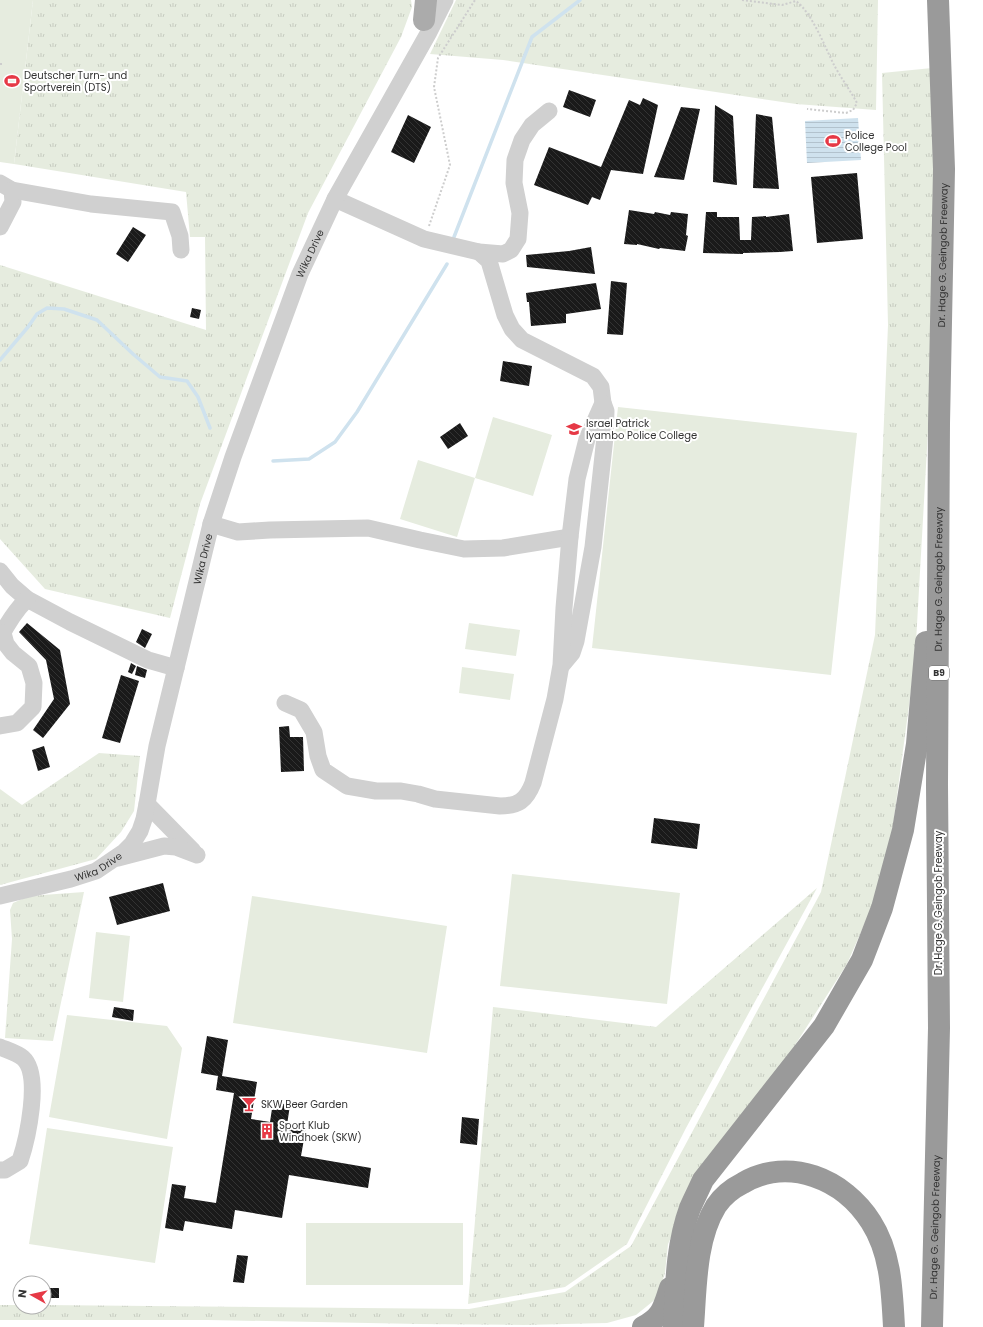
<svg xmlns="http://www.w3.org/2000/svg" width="983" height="1327" viewBox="0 0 983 1327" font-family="Poppins,sans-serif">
	<defs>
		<pattern id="grass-tufts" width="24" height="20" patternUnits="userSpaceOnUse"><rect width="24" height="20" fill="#e6ecdf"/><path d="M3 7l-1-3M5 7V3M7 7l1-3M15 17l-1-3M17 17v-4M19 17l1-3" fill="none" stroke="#c6cbc0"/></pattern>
		<pattern id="water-rules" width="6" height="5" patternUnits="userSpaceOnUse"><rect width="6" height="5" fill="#cfe2ee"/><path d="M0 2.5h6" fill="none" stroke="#b2c2cd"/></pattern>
		<pattern id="building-back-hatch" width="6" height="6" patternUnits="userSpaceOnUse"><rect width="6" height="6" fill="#1a1a1a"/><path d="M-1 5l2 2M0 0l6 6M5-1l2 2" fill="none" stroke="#333"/></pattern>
	</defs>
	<rect width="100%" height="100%" fill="#fff"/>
	<path fill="url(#grass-tufts)" d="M33,0H411L412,7L401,37L308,213L200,504L170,618L45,589L0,539V265L206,330L205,237H190L186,192L14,164Z
		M456,0H878L876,110L796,104L503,60L430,54Z
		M932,68L938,172L929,413L915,660L889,856L875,900L847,964L781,1067L709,1158L668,1244L665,1273L657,1298L636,1315L607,1323L524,1325L419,1324L208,1320H0V1305H20V1307H44V1305L469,1309L565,1292L631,1246L821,892L875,635L888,325L882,73Z
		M99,753L140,756L134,811L121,832L96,859L0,885V789L22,805Z
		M817,888L686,1128L627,1244L565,1287L468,1304L493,1007L656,1027Z
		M84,892L53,1041L5,1038L12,939L10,910L13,903L29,896Z"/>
	<path fill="#e6ecdf" d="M0,0H33L14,164L0,162Z
		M618,407L857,433L831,675L592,648Z
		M493,417L552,435L533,496L475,478L457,537L400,519L418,460L475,478Z
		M469,623L520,630L516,656L465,649Z
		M462,667L514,674L510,700L459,693Z
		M512,874L680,893L667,1004L500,986Z
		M252,896L447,926L427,1053L233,1023Z
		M96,932L130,936L123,1002L89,998Z
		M67,1015L167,1026L182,1048L167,1139L49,1117Z
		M47,1128L173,1147L155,1263L29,1244Z
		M306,1223H463V1285H306Z"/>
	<path fill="url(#water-rules)" d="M858,118L861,160L807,163L805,121Z"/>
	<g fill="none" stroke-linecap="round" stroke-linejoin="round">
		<path stroke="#cfe2ee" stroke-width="3.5" d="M454,237L532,37L580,0
			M0,360L28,327L37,314L47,308L64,309L97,320L133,354L160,377L187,381L198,397L210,428
			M273,461L309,459L335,442L357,412L447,264"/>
	</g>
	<path fill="url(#building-back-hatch)" d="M569,90L596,100L590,117L563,107Z
		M643,98L658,105L643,174L611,170L600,200L592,197L588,205L534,185L549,147L601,167L629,100L640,105Z
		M715,105L733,116L737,185L713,182Z
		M681,107L700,109L684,180L654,177Z
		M756,114L772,117L779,189L753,188Z
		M408,115L431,127L414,163L391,152Z
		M857,173L863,239L817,243L811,177Z
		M629,210L654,214L655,212L670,215L671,212L688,214L686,235L688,236L685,251L660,248L659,249L637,244V245L624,244Z
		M706,212H717V217H739L740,240H751L752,217L766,216V217L789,214L793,251L780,252L743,253V254L703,253Z
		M133,227L146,235L128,262L116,254Z
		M591,247L595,274L527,267L526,255L569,251Z
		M611,281L627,283L623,335L607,334Z
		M596,283L601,309L566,314V323L531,326L529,302H527L526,293Z
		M192,308L201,310L199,319L190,317Z
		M503,361L532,366L529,386L500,381Z
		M460,423L468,436L448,449L440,437Z
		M27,623L60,650L70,704L43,738L33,730L54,699L46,660L19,632Z
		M142,629L152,634L145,648L136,642Z
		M131,663L136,666L132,674L128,672Z
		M137,666L147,670L145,678L135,675Z
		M121,675L139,681L120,743L102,738Z
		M289,726L290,737H303L304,771L281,772L279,727Z
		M44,746L50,767L38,771L32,750Z
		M654,818L700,824L697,849L651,843Z
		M163,883L170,911L117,925L109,897Z
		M114,1007L134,1010L133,1021L112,1017Z
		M207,1036L228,1040L222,1076L257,1082L251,1119L270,1122L273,1102L290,1105L287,1125L306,1128L301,1156L371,1168L368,1188L289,1175L282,1218L235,1210L232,1229L185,1221L183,1231L165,1228L172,1184L186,1186L184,1198L216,1203L234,1093L216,1090L218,1076L201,1073Z
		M462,1117L479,1119L477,1145L460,1143Z
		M237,1255L248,1256L244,1283L233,1282Z
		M44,1288H59V1298H44Z"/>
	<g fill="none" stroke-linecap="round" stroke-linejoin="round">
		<path stroke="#cdcdcd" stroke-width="2" stroke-dasharray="2 2" stroke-linecap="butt" d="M742,0L782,5L796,1C812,13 825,47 834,65C841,78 850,90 857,103L853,110L846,113L807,109
			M0,64H2
			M429,226L450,165L434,87L438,58L475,0"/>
		<g stroke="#d0d0d0" stroke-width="17">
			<path d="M0,183L12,190L13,202L0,227"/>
			<path d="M12,190L91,204L172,212L180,236L181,250"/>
			<path d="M335,199L424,239L479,252L503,254L511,250L518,239L520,213L514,183L515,160L522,140L532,125L549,111"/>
			<path d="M479,252L489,261L505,315L512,329L522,340L593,376L601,387L603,403L606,411L605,437L593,547L576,641L572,653L562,665"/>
			<path d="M211,524L238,532L270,530L368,528L420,540L464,549L503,548L570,537"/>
			<path d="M0,571L12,586L27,599L70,622L148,660L176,668"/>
			<path d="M0,638C7,624 16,610 27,599"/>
			<path d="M285,703L301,710L314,732L318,756L323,770L347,786L376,791H401L418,794L435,799L500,806C518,806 526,801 533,783L555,699L561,665L564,608L570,537L577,479L587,439L603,403"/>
			<path d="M0,726L17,723L33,707L34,683L29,666L13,653L6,644L3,633"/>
			<path d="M147,804L193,851"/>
			<path d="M118,858L164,846L176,847L197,855"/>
			<path id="s1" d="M0,896L71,879L96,871L124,852L132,844L140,831L144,819L147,804L157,746L211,524L233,457L300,274L335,199L429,32L445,0"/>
			<path d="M0,1170H5L20,1161C27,1140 42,1075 23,1058C17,1053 7,1050 0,1047"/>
		</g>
		<path stroke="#ababab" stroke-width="22" d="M424,20L426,0"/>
		<g stroke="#9a9a9a" stroke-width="22">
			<path d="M643,1327C663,1316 663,1308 670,1288"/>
			<path d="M674,1327C676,1287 676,1246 690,1208C694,1199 699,1189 703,1180L824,1026L862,960L882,908L903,830L917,744L926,642"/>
			<path d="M693,1327C696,1289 695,1240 716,1206C722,1197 733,1188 743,1183C789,1156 844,1179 871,1222C891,1253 892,1291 894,1327"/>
			<path id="s2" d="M932,1327L939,1028L937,785L939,424L944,169L938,0"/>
		</g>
	</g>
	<defs>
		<g id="stadium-bare" transform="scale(1.2)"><path d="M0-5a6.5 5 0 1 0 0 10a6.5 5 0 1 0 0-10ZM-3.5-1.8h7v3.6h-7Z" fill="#e63946" stroke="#fff" stroke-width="2.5" paint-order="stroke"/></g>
		<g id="university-bare" transform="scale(1.2)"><path d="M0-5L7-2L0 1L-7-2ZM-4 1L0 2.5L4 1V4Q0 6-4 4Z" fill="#e63946" stroke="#fff" stroke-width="2.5" paint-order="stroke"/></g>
		<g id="bar-bare" transform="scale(1.2)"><path d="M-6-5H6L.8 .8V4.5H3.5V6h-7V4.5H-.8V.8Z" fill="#e63946" stroke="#fff" stroke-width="2.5" paint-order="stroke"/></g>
		<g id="building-bare" transform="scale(1.2)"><path d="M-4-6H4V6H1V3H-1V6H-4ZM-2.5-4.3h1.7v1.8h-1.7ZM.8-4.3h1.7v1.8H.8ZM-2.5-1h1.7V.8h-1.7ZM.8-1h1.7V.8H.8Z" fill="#e63946" stroke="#fff" stroke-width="2.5" paint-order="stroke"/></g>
	</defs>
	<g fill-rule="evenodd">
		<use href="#stadium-bare" x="12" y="81"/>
		<use href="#stadium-bare" x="833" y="141"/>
		<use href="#university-bare" x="574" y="429"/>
		<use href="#bar-bare" x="249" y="1104"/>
		<use href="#building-bare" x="267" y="1131"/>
	</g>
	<g text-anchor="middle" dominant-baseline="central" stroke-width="4" stroke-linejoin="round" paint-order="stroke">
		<rect fill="#fff" stroke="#707070" stroke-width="1" x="929" y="666" width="20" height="14" rx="3"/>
		<g font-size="9" font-weight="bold" fill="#333">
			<text x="939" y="673">B9</text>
		</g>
		<g font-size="10" fill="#333" stroke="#fff" text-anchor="start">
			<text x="24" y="75">Deutscher Turn- und<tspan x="24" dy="12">Sportverein (DTS)</tspan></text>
			<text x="845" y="135">Police<tspan x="845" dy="12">College Pool</tspan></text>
			<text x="586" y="423">Israel Patrick<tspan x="586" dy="12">Iyambo Police College</tspan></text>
			<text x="261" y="1104">SKW Beer Garden</text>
			<text x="279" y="1125">Sport Klub<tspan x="279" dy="12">Windhoek (SKW)</tspan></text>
		</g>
		<g font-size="10" fill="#333" stroke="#fff">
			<text stroke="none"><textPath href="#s1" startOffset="763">Wika Drive</textPath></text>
			<text stroke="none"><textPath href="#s2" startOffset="1072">Dr. Hage G. Geingob Freeway</textPath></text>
			<text stroke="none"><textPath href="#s1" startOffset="439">Wika Drive</textPath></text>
			<text stroke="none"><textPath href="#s2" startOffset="748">Dr. Hage G. Geingob Freeway</textPath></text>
			<text stroke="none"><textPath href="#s1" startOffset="103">Wika Drive</textPath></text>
			<text transform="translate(938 903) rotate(-90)">Dr. Hage G. Geingob Freeway</text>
			<text stroke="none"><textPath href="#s2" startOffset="100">Dr. Hage G. Geingob Freeway</textPath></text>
		</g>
	</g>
	<g transform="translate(32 1295) rotate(278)"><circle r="19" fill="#ffffff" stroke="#adadad"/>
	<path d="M0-3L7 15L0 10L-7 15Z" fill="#e63946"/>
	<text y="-6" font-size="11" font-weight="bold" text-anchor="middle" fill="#333333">N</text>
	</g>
</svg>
